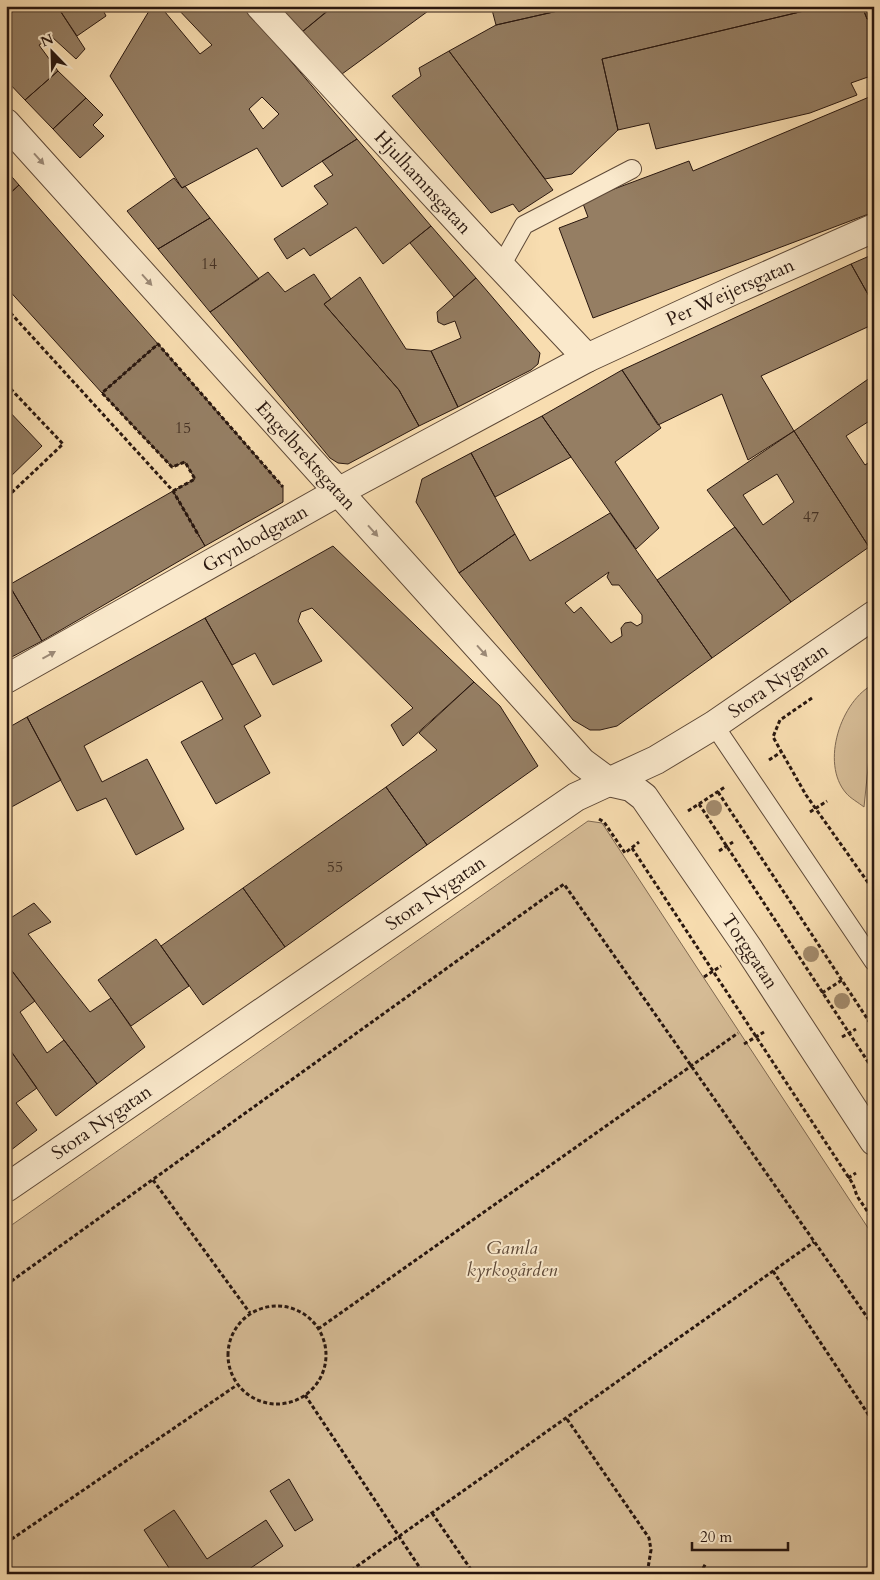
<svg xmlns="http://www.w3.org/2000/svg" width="880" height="1580" viewBox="0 0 880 1580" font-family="Cardo,serif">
	<rect width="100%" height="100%" fill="#f8ddb0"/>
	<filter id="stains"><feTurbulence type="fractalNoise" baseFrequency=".004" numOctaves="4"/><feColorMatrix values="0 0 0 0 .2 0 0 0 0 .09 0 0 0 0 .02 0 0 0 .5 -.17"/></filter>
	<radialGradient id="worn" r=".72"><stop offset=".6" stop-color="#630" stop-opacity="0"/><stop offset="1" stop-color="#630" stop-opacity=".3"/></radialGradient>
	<path fill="#d5bb95" stroke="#7f6952" d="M874,684V758H869L864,807C859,803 850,798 846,793C820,763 841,700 874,684Z
		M588,821L602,823L874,1237V1574H6V1229Z"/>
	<path fill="#957e63" stroke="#29170f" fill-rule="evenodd" d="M11,6H57L85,49L76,59L52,37L39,45L58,71L25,100L6,80V9Z
		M57,6H101L106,16L77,36Z
		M152,6H174L165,12L200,54L212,45L175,6H244L357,139L282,187L257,148L182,188L110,76ZM262,97L279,114L263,129L249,109Z
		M279,6H326L329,10L302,32Z
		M333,6H435L342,74L302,32Z
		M491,6H638L571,8L496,25Z
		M638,6H825L602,59L618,130L572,174L545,179L449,51L496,25L571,8Z
		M825,6H862L867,19L874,17V90L868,77L851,83L857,95L810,113L656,149L649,123L618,130L602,59Z
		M862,6H874V17L867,19Z
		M449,51L553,190L519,212L513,204L491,213L392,96L421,76L419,68Z
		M58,71L86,98L53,129L25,100Z
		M874,95V212L593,318L559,228L588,217L582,201L689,161L693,171Z
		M86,98L103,115L93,125L104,136L80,158L53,129Z
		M357,139L431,226L383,264L356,227L310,256L304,248L287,259L274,239L328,204L314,186L333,175L322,161Z
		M6,170L19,185L6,197Z
		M174,178L182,188L185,186L210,218L158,249L127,211Z
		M19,185L158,344L102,393L6,287V197Z
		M210,218L259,279L210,312L158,249Z
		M431,226L476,278L454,297L410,243Z
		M874,254V305L851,264Z
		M851,264L874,305V324L761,376L794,431L748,460L722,394L658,425L622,370Z
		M268,272L285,292L314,274L331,299L324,304L399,390L419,426L348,464L338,463L330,458L210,312Z
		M360,277L406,349L431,351L458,407L419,426L399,390L324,304Z
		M476,278L540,353L538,364L531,370L458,407L431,351L461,338L455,321L444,325L438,322L437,312Z
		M158,344L283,487V502L205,546L173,491L195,479L185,462L172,467L102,393Z
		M622,370L661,428L615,462L659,528L636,549L542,416Z
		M874,375V418L846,436L865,465L874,459V543L869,547L794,431Z
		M6,408L42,446L6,481Z
		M542,416L571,457L495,497L471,453Z
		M794,431L869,547L791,602L707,490ZM777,474L794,502L763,525L743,495Z
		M471,453L515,534L459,573L416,502L422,479Z
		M173,491L205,546L42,641L9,585Z
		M610,513L712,658L617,726L600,730H590L573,720L459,573L515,534L530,561ZM609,572L607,577L612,585H619L642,615V623L637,626L631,622L625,623L621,628L622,636L611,643L581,607L574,613L565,603Z
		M735,527L791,602L712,658L657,580Z
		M333,546L474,682L403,746L391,725L413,708L312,608L301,612L298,621L322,661L273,685L255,653L232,665L205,618Z
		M9,585L42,641L6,660V586Z
		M205,618L261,716L244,726L270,773L216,804L181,742L223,719L202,681L84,746L102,782L147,759L184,829L136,855L106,798L77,811L27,717Z
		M474,682L500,706L538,766L427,845L386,787L437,750L419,733Z
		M27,717L61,780L6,810V729Z
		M386,787L427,845L285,947L243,888Z
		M243,888L285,947L203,1005L161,946Z
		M34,903L51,922L28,934L90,1012L111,998L145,1047L97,1084L6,963V921Z
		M156,939L189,986L131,1026L98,980Z
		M6,963L35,1001L20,1012L47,1053L64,1040L97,1084L56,1116L6,1044Z
		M6,1044L37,1088L16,1103L37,1130L6,1154Z
		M289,1479L313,1520L295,1531L270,1491Z
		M174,1510L207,1559L266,1520L283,1546L242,1574H173L144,1530Z"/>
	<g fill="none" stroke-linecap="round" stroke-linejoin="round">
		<g stroke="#5d4837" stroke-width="20">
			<path id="service" d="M501,266L524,225L632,169
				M714,725L874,962"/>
		</g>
		<g stroke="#5d4837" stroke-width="30">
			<g id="pedestrian">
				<path id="s1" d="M475,239L587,358L732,291L874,228"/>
			</g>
		</g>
		<g stroke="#5d4837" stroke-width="30">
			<g id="minor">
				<path id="s2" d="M260,6L475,239"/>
				<path id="s3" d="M6,123L582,762L609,782L631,787L644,797L748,948L874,1141"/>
				<path id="s4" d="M6,679L338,492L587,358"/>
				<path id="s5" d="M6,1188L576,797L656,760L714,725L874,615"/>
			</g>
		</g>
		<path stroke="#29170f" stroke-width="3" stroke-dasharray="4 2.5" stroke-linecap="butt" d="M6,308L173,491L199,536
			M6,384L63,444L6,498
			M173,491L195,479L185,462L172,467L102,393L158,344L283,487
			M812,698L780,720L773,737L806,795L874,891
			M769,760L781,752
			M718,792L874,1029
			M699,804L874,1071
			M688,811L725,787
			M810,812L827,801
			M599,819L604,822L625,853L639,842
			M632,848L853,1184L857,1196L874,1221
			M719,851L733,842
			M704,977L721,966
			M822,993L842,980
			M842,1037L856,1029
			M744,1044L764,1032
			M848,1178L856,1173
			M153,1180L250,1313
			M773,1271L874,1423
			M6,1285L564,884L874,1327
			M228 1355a49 49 0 1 1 98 0a49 49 0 1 1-98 0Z
			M318,1329L738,1033
			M305,1395L424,1574
			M567,1419L649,1538L651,1550L647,1574
			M432,1513L474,1574
			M6,1543L237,1385
			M346,1574L814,1242
			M700,1574L706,1563"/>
		<use href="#service" stroke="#fae9cc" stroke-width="18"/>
		<use href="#pedestrian" stroke="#fae9cc" stroke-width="28"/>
		<use href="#minor" stroke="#fae9cc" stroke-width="28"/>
	</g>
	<g fill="#a38b6d">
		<circle cx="714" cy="808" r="8"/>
		<circle cx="811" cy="954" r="8"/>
		<circle cx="842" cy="1001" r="8"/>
	</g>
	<defs><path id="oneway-solid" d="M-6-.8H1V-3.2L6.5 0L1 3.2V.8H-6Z" transform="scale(1.25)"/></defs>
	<g fill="#9c8a77">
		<use href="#oneway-solid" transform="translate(39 159) rotate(48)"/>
		<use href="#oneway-solid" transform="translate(147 280) rotate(48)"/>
		<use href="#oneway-solid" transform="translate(373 531) rotate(48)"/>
		<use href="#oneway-solid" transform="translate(482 651) rotate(48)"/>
		<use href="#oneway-solid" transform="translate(49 655) rotate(-29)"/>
	</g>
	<g text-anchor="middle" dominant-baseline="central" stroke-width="4" stroke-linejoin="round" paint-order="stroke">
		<g font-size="16" fill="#443124">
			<text x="209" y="264">14</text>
			<text x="183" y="428">15</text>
			<text x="811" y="517">47</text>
			<text x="335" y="867">55</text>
		</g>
		<g font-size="19" fill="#29170f" stroke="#fae9cc">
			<text stroke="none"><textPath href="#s2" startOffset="240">Hjulhamnsgatan</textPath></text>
			<text stroke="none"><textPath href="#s1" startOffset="321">Per Weijersgatan</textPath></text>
			<text stroke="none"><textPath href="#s3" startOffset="448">Engelbrektsgatan</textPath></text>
			<text stroke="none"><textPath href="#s4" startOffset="286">Grynbodgatan</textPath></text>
			<text stroke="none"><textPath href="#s5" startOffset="925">Stora Nygatan</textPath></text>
			<text stroke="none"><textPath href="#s5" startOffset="521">Stora Nygatan</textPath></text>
			<text stroke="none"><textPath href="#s3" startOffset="1120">Torggatan</textPath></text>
			<text stroke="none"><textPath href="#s5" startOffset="116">Stora Nygatan</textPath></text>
		</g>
		<g font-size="19" font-style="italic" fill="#5d4837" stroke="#fae9cc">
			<text x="512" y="1248">Gamla<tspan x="512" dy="22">kyrkogården</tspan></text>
		</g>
	</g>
	<rect width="880" height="1580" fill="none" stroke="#f8ddb0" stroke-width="25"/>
	<rect x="8" y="8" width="865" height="1565" fill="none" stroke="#29170f" stroke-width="2.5"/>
	<rect x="12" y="12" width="855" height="1555" fill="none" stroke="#29170f"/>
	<g transform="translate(52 52) rotate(337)" stroke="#fae9cc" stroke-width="4" paint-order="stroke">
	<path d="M0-4L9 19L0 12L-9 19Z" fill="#29170f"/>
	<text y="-8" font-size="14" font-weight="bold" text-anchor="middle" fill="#29170f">N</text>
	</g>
	<path d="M692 1542v8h96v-8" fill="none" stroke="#29170f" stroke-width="2.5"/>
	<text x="700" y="1542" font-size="15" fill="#29170f" stroke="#fae9cc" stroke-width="4" paint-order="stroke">20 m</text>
	<rect width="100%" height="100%" filter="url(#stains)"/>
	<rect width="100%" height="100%" fill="url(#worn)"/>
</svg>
